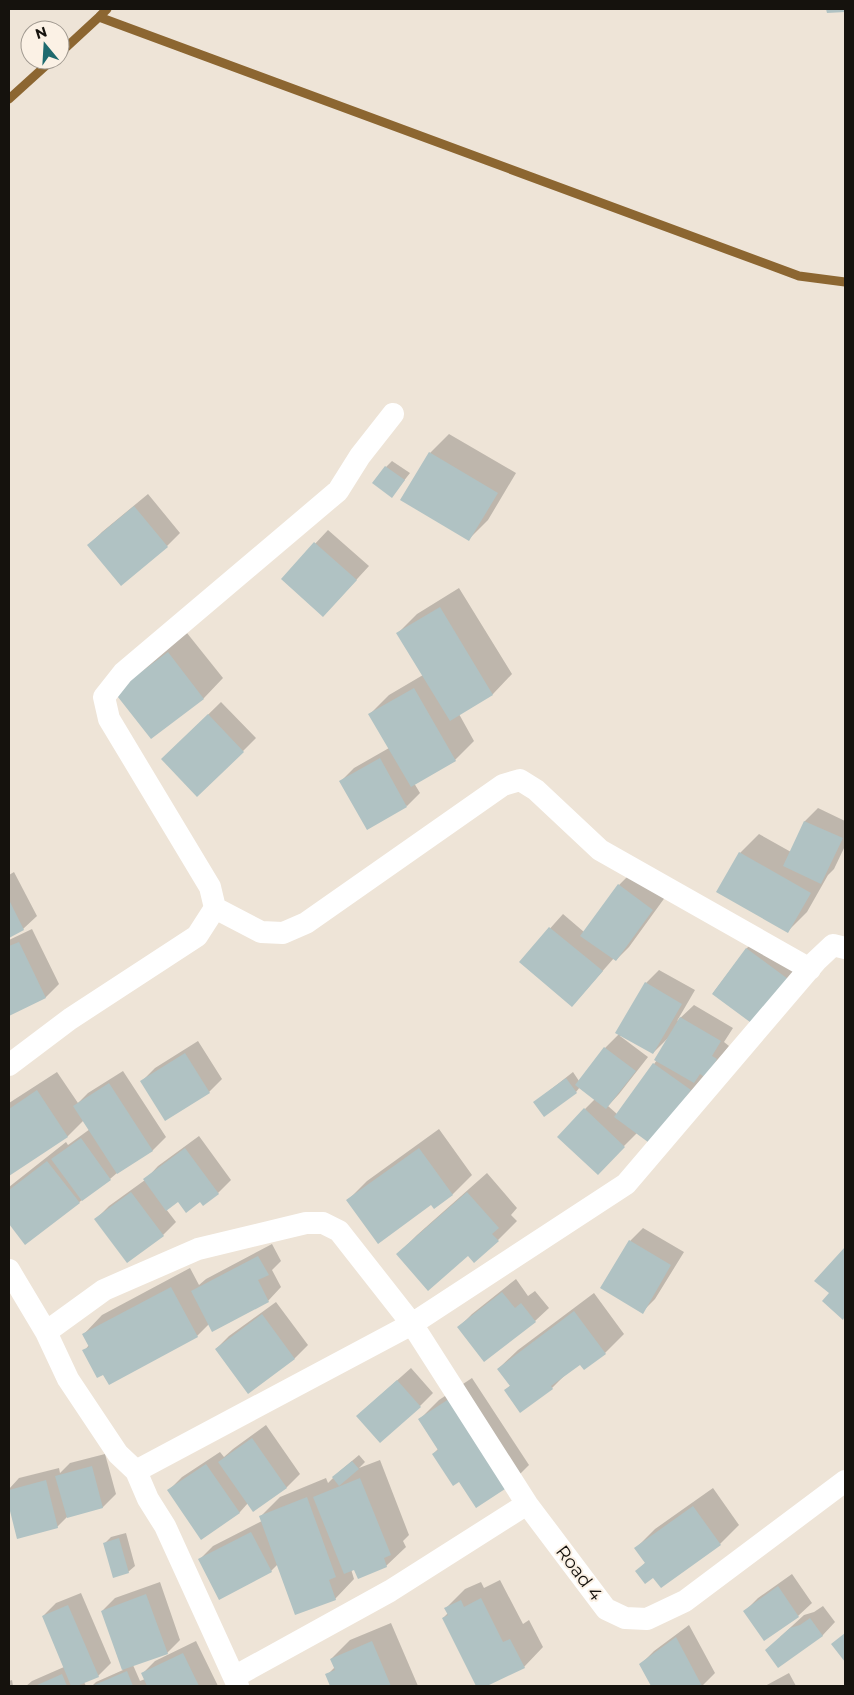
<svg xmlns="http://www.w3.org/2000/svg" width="854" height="1695" viewBox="0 0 854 1695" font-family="Montserrat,sans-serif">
	<rect width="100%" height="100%" fill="#eee4d7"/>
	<path fill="#0003" fill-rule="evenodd" d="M449,434L516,473L488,520L469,539L430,453Z
		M392,461L410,473L392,496L386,467Z
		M148,494L180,533L167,546L89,545L102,532Z
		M328,530L369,566L336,602L282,579Z
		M459,588L512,674L493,694L459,714L474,741L455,760L414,783L420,793L407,806L341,781L354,768L389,748L370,714L389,695L423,675L398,633L417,614Z
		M187,633L223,678L204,698L151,738L135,673Z
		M221,702L256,738L243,751L176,746Z
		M818,808L845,821V846L834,869L828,875L807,912L787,932L740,853L759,834L791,852L805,821Z
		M14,872L37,916L23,929L9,937V875Z
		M632,872L666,896L629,947L616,960L614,958L572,1006L520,962L563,914L584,932L619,885Z
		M32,929L59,984L46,997L9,1015V940Z
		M760,935L800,965L754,1023L713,993L747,948Z
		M659,970L695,990L677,1021L694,1005L733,1028L724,1042L729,1046L665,1130L637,1133L597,1173L585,1109L595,1099L580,1087L576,1092L535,1102L573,1072L579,1081L605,1048L619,1034L646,983ZM621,1035L653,1053L669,1037L657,1060L617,1114L608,1106L619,1094L648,1057L620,1036Z
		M198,1041L222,1079L209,1092L142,1081L155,1068Z
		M123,1071L166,1137L153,1150L117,1173L110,1179L25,1243L9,1222V1187L66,1142L68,1145L90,1129L84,1120L68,1136L9,1174V1103L57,1072L78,1103L88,1093Z
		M439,1129L472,1175L453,1194L434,1207L431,1203L348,1200L367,1181Z
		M199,1136L231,1180L218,1193L203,1204L201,1201L178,1200L166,1209L176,1222L163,1235L96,1219L109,1206L145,1180L158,1166Z
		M487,1173L517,1208L511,1215L517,1221L498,1240L468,1254H398L417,1235Z
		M643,1228L684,1252L655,1299L642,1312L630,1241Z
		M272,1244L281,1261L272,1270L281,1287L268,1301L209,1324L197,1336L104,1373L84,1351L89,1345L83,1335L102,1315L190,1268L199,1285L206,1279Z
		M845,1248V1315L842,1318L831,1293L816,1281Z
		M516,1279L528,1296L535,1291L549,1308L535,1321L484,1361L459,1327L472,1314Z
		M594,1293L624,1334L605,1353L584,1368L580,1363L567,1373L552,1388L505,1390L511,1385L498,1369L518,1350Z
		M276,1302L308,1345L295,1358L248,1392L216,1349L229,1336Z
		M411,1368L433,1393L420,1406L357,1416Z
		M472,1378L529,1465L510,1484L459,1480L433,1454L438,1449L420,1419L439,1400Z
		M266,1425L300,1474L287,1487L253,1510L248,1503L240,1512L202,1538L169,1490L182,1477L220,1452L224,1457L233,1449Z
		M105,1454L116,1494L103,1507L67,1517L57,1527L18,1537L9,1502V1489L19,1478L59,1468L60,1473L70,1463Z
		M359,1455L365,1462L359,1468L380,1460L409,1535L403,1541L406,1547L386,1566L351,1569L354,1579L335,1599L278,1564L271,1571L200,1559L213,1546L262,1521L261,1516L280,1497L326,1478L328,1483L340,1471Z
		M713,1488L739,1525L720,1544L654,1576L637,1571L646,1562L636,1548L655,1529Z
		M126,1533L135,1566L128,1572L104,1544L111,1537Z
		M792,1574L812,1603L798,1616L765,1639L745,1611L758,1598Z
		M500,1580L523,1624L529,1620L543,1647L524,1667L484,1686H478L443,1618L448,1613L446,1608L465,1589L481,1582L484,1588Z
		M160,1582L180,1640L167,1653L133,1665L140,1681L145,1679L142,1674L155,1661L196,1641L218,1686H92L96,1682L123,1670L102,1611L115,1598Z
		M81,1593L111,1663L98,1676L84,1682L86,1686H26L32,1681L64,1667L43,1616L56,1603Z
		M823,1606L835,1622L822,1636L780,1637L804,1615L814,1612Z
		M391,1623L418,1686H332L327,1675L335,1667L331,1659L350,1640Z
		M689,1625L715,1673L702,1686H653L640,1665L654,1651Z
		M789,1673L796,1686H765Z
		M12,1680L13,1686H9V1681Z"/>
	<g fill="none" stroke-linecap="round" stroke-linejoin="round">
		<path stroke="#8c6631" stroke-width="9" d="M99,17L799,276L845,282
			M60,53L99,17L107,9
			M9,99L52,60"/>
	</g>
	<path fill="#b0c2c3" d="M826,9H845V12L827,13Z
		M429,452L498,493L469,541L400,500Z
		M385,466L405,480L392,498L372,483Z
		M134,506L168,547L121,586L87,545Z
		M314,542L357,580L323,617L281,579Z
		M440,607L493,695L450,721L396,633Z
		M168,652L204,699L151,739L114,692Z
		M414,688L456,761L411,787L368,714Z
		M208,714L244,752L197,797L161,759Z
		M380,758L407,807L367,830L339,781Z
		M804,821L843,838L821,884L783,866Z
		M739,852L811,893L788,933L716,892Z
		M618,884L653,910L616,961L580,936Z
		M9,900L24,930L9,938Z
		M549,927L603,971L572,1007L519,962Z
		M19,942L46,998L9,1016V946Z
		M746,948L788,979L754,1025L712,994Z
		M645,982L682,1004L653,1054L615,1033Z
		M680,1017L721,1041L712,1056L717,1059L706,1078L700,1074L694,1083L654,1060Z
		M604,1047L636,1071L606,1109L575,1085Z
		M185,1053L210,1093L165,1121L140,1081Z
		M653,1063L691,1090L652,1145L614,1117Z
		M566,1078L577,1093L544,1117L533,1102Z
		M109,1083L153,1151L117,1174L73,1106Z
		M37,1090L68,1137L9,1176V1109Z
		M584,1108L625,1147L598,1175L557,1137Z
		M81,1138L111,1180L82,1201L51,1159Z
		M185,1148L219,1194L203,1206L200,1202L186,1213L178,1202L166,1211L143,1179Z
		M419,1148L453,1195L434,1209L431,1205L378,1244L346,1200Z
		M47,1161L80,1203L25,1245L9,1224V1190Z
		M131,1192L164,1236L127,1263L94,1219Z
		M467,1192L499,1228L492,1234L499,1241L474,1263L468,1256L428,1291L396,1254Z
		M629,1240L671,1265L643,1314L600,1288Z
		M845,1247V1316L843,1320L822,1301L829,1293L814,1281Z
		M258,1256L269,1275L258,1280L269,1302L212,1332L191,1291Z
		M171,1287L198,1337L109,1385L103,1375L97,1378L82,1350L89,1347L82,1334Z
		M502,1292L515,1308L521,1303L536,1322L484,1362L457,1327Z
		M574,1311L606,1354L584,1370L580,1365L551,1386L553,1389L520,1413L504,1390L510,1386L497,1369Z
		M262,1314L295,1359L248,1394L215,1349Z
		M397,1380L421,1407L380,1443L356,1416Z
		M452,1397L511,1485L476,1508L459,1482L453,1486L432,1454L438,1450L418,1419Z
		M252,1438L287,1488L253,1512L218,1462Z
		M352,1461L359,1469L339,1486L332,1477Z
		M206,1464L240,1513L201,1540L167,1490Z
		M92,1466L103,1508L67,1518L55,1476Z
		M360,1478L391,1555L384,1558L387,1567L358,1579L354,1570L344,1574L313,1497Z
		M46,1480L58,1528L17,1539L9,1507V1490Z
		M307,1497L336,1577L329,1580L336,1600L295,1615L259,1516Z
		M693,1506L721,1545L661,1588L653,1578L645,1584L635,1571L645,1563L634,1548Z
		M251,1532L272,1572L219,1600L198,1559Z
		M119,1538L129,1573L113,1578L103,1543Z
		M778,1586L799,1617L764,1641L743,1611Z
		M146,1594L168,1654L122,1670L101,1611Z
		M481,1598L503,1642L510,1639L525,1668L487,1686H476L442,1618L448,1615L444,1608L461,1600L464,1607Z
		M68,1605L99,1677L77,1686H71L42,1616Z
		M810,1618L823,1636L778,1668L765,1650L790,1628L800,1625Z
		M845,1633V1662L831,1644Z
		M676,1637L702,1686H651L639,1664Z
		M372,1641L391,1686H330L325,1674L335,1670L330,1659Z
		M183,1653L199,1686H147L141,1673Z
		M127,1671L133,1686H92Z
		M62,1674L67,1686H35Z"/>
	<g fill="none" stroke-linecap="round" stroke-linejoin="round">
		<path stroke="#fff" stroke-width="22" d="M215,908L261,932L283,933L306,923L503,785L520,780L536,790L600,850L810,969
			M9,1065L70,1019L197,936L215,908L210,887L109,719L104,697L123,673L338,491L360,456L393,414
			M9,1270L46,1332L68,1379L118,1454L136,1471L148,1499L165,1526L238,1686
			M46,1332L104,1290L198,1249L306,1223H323L339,1231L412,1324L527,1504L606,1609L625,1618L647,1619L685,1601L845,1481
			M136,1471L412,1324L626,1184L816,961L833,945L845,948
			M234,1677L390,1591L527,1504"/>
	</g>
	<g text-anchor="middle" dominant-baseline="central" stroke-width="4" stroke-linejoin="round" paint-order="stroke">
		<g font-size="18" fill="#15120d" stroke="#fbf1e5">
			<text transform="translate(579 1573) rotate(53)">Road 4</text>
		</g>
	</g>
	<rect width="854" height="1695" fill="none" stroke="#15120d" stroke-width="20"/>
	<g transform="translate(45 45) rotate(342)"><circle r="24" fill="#fbf1e5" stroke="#9f988f"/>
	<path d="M0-4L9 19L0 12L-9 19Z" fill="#1e6a6e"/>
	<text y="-8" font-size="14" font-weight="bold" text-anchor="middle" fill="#15120d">N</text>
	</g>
</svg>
